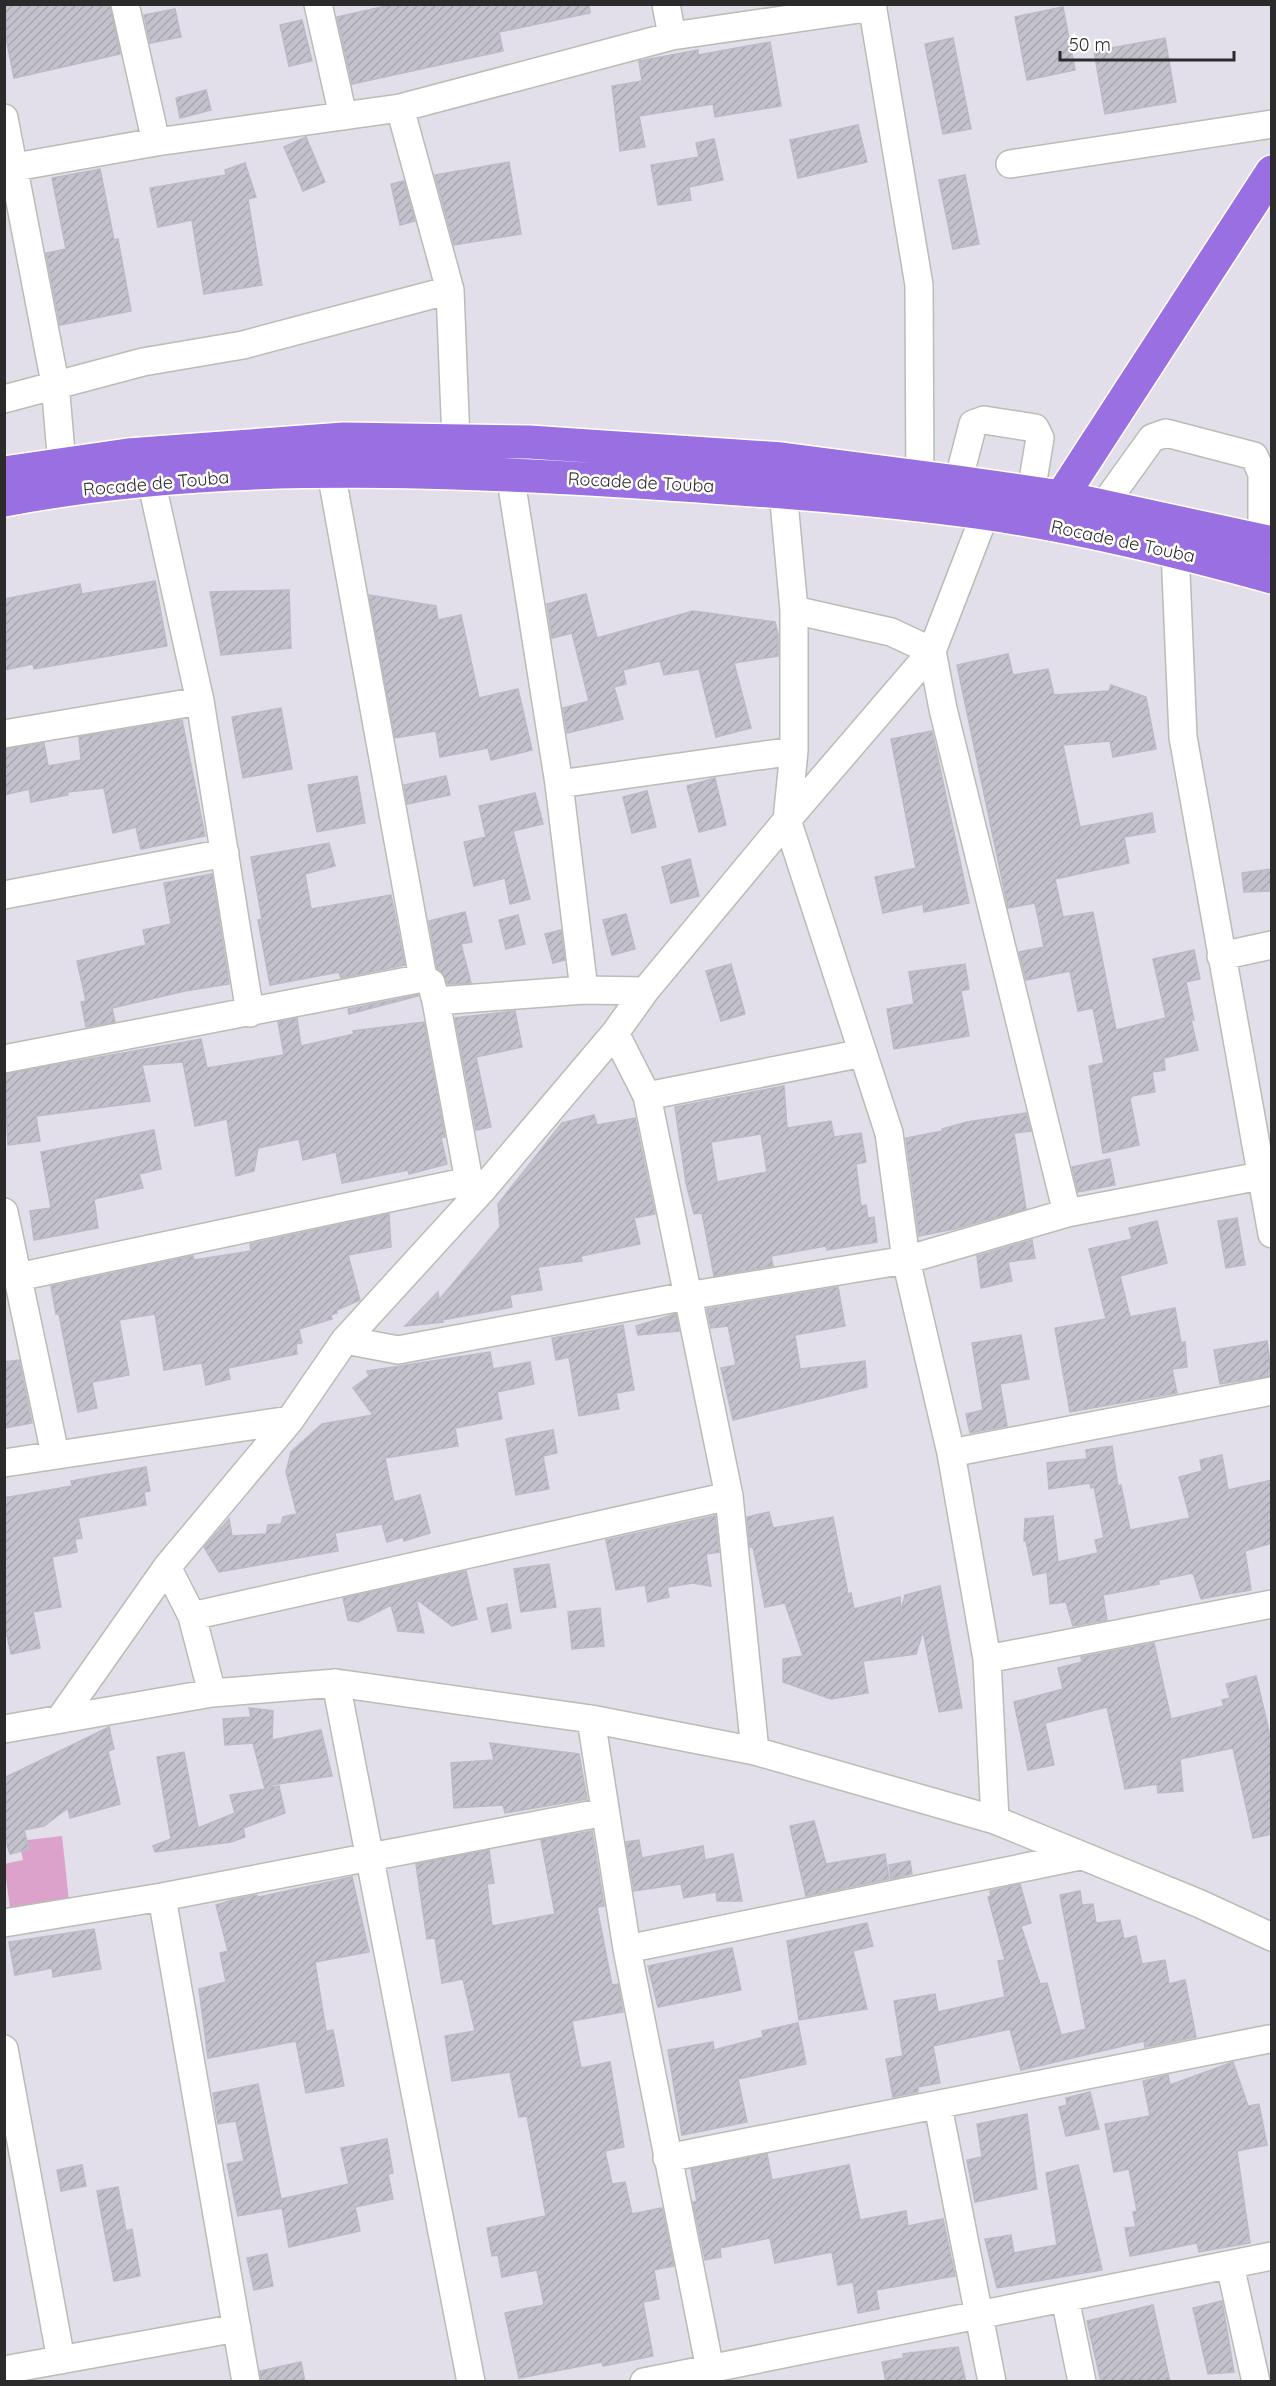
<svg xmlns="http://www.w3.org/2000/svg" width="1276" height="2386" viewBox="0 0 1276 2386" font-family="Quicksand,sans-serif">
	<defs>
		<pattern id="building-hatch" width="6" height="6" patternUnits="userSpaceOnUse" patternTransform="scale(1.5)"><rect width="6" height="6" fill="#c3c1cb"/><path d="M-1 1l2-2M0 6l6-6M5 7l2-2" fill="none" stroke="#a8a6ae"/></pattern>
	</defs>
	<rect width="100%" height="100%" fill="#e2dfeb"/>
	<path fill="#dca2cc" d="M62,1836L69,1901L11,1915L4,1864L23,1860L19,1841Z"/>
	<path fill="url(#building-hatch)" stroke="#bdb9c7" stroke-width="1.5" fill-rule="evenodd" d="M4,4H110L120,54L14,78L4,28Z
		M395,4H589L590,13L499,32L503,51L352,84L337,17Z
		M1063,7L1075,70L1027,80L1015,17Z
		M175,9L181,37L150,43L144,15Z
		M302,20L312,61L289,66L280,25Z
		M953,38L971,129L943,134L925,44Z
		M1165,38L1176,102L1105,114L1094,51Z
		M770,42L781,106L715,117L713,104L639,116L645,147L620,151L612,86L642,81L639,61L698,50V55Z
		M206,90L211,110L180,118L176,98Z
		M858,125L867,162L798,178L790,140Z
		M306,137L325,182L303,191L284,147Z
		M714,139L723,180L689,187L691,200L658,205L651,165L699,157L696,143Z
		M509,162L521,234L454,245L435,175Z
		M245,163L256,197L248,199L262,285L204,294L192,220L158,227L150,188L226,175L225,170Z
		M100,169L114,240L118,239L131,311L60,325L46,253L66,249L52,178Z
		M965,175L979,244L953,249L939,180Z
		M404,181L415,221L400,225L391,184Z
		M155,581L167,646L34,669L33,664L4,670V599L80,584L82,594Z
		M289,590L291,648L221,655L210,592Z
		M586,594L597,638L693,611L775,622L778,634V656L734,663L751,728L716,737L699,669L664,675L660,661L623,670L626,684L614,687L623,719L567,733L563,708L589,701L572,633L552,638L547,604Z
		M369,595L436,606L438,620L461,615L479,698L518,689L532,750L491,760L488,748L440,757L436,731L395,738Z
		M1008,654L1013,675L1048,669L1054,695L1109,691L1111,685L1146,697L1156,749L1113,757L1110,741L1063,745L1080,827L1152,813L1155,832L1124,837L1129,863L1055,879L1063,917L1093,912L1116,1030L1166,1018L1153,959L1194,950L1200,979L1186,982L1194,1020H1191L1198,1050L1164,1058L1165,1070L1152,1072L1155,1092L1132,1096L1130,1099L1139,1145L1103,1153L1089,1066L1104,1063L1093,1008L1078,1011L1070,971L1026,980L1019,952L1044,947L1035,903L1008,908L957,665Z
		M281,708L292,769L243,778L232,717Z
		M182,720L205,836L141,849L136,827L113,833L104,788L67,792L68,795L31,802L29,789L4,795V749L44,743L48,766L81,760L79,737Z
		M932,731L969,903L924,912L923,904L883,913L875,877L916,868L891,739Z
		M357,776L365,823L317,832L308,785Z
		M446,776L450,795L407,804L404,785Z
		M715,778L726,825L699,832L687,786Z
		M647,791L656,827L632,833L623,797Z
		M535,793L543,824L513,831L530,899L510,904L505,878L474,886L464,842L486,837L479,806Z
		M329,843L335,866L305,874L311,909L391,895L405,965L341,978L339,972L270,985L258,920L262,919L251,857Z
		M690,859L699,896L671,903L662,867Z
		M1272,869V891L1244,892L1242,873Z
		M212,874L229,984L185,991L112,1008L115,1022L86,1027L81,1002L86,1001L77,961L146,945L143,930L171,924L164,883Z
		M465,912L472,942L461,944L471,983L448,984L437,968L429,921Z
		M626,914L635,949L612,955L603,920Z
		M518,915L525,944L506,949L499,920Z
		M561,930L565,960L553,963L545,934Z
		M731,964L745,1014L721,1021L706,971Z
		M965,964L969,989L961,991L969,1036L894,1049L887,1009L914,1004L909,972Z
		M418,995V996L349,1014L348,1009Z
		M515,1011L522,1047L476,1057L491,1127L476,1130L455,1018Z
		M297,1018L301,1046L354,1034L353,1031L424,1022L445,1137L441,1138L447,1164L409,1174L408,1170L342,1183L336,1152L303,1160L299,1139L258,1148L254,1171L236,1176L227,1119L195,1126L183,1062L142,1065L150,1101L36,1116L40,1141L8,1145L4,1074L201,1039L207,1068L284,1055L278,1022Z
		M784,1086L787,1128L831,1121L834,1137L861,1133L866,1162L856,1164L861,1206L866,1205L868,1218L874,1217L877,1242L827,1250L826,1246L771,1256L773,1266L714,1276L702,1213L694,1214L686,1183L675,1107ZM761,1134L767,1172L717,1182L711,1142Z
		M1026,1113L1031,1131L1014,1133L1026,1209L954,1229L919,1236L906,1138L943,1131L942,1129L967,1122Z
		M594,1115L597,1125L635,1118L655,1214L634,1218L640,1244L581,1256L582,1261L538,1267L542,1290L510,1295L512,1307L442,1320L443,1322L405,1326L438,1292L439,1300L500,1227L498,1204L562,1123Z
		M154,1130L161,1169L139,1174L143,1188L94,1199L98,1228L34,1240L30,1211L51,1208L41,1152Z
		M1110,1159L1115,1185L1078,1192L1072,1167Z
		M389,1214L391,1247L348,1255L360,1300L337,1310V1313L331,1315L332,1319L299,1329L302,1343L296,1344L297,1354L228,1368L230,1379L206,1385L202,1363L164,1370L155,1314L119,1320L129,1375L92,1382L97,1408L78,1412L59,1314H56L51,1286L193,1256L194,1260L251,1251L250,1244Z
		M1237,1218L1245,1265L1226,1268L1218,1221Z
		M1157,1221L1167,1263L1120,1276L1130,1317L1175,1308L1181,1343L1185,1342L1187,1367L1172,1369L1177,1393L1070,1412L1055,1328L1106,1319L1089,1249L1132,1239L1129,1228Z
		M1032,1240L1035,1258L1008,1262L1012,1281L981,1288L977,1256Z
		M838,1287L845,1326L795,1335L800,1369L865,1361L867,1387L733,1420L721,1368L736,1365L728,1326L711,1328L707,1309Z
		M676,1314L679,1331L638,1335L636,1326Z
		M623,1325L634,1390L616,1393L619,1409L579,1416L569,1357L556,1360L552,1338Z
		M1021,1335L1029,1379L1000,1384L1007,1426L970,1433L966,1414L983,1410L972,1343Z
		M1267,1341L1272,1376L1220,1384L1214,1350Z
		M490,1352L493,1369L530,1362L534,1384L497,1392L502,1419L455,1428L458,1446L385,1458L394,1502L420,1495L430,1533L404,1541L403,1537L387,1542L382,1524L335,1533L338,1551L219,1572L204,1547L229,1519L232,1536L266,1534L268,1525L281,1524L283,1517L297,1514L286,1472L291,1452L322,1424L373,1415L353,1388L369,1376L367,1371Z
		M19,1360L32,1423L4,1428V1362Z
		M553,1430L557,1453L543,1456L549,1489L516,1495L506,1439Z
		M1112,1446L1118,1486L1121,1485L1130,1530L1190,1518L1179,1477L1202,1471L1200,1460L1222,1455L1228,1490L1272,1480V1543L1245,1551L1251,1590L1201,1599L1193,1573L1158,1580L1159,1584L1103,1595L1107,1620L1073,1626L1066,1602L1050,1604L1047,1572L1033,1575L1026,1541H1024L1025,1519L1053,1516L1058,1562L1098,1553L1095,1540L1104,1538L1094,1487L1091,1488L1090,1483L1049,1489L1047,1463L1087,1459L1086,1450Z
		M146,1467L150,1491L144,1492L146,1505L78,1518L82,1538L75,1539L77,1552L52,1557L61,1607L33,1612L40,1648L11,1654L7,1635L4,1636V1498L72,1486L71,1481Z
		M769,1512L773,1528L833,1517L848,1594L851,1593L854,1609L900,1597L901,1611L905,1595L940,1586L962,1708L939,1712L923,1631L916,1654L863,1661L868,1693L831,1699L783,1682V1659L803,1656L785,1603L765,1607L753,1547H750L747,1517Z
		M715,1516L719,1552L706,1554L711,1586L693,1583L667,1587L669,1597L648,1602L645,1585L616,1590L606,1540Z
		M549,1564L556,1607L521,1612L514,1569Z
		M466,1571L477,1619L452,1626L416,1599L424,1633L398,1631L391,1605L358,1622L348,1620L343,1598Z
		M507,1604L511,1628L492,1632L487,1608Z
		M600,1608L604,1646L572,1649L568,1612Z
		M1154,1643L1171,1719L1224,1706L1222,1700L1230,1698L1226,1684L1256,1676L1272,1744V1834L1253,1838L1233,1748L1180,1759L1183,1791L1158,1793L1157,1784L1125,1789L1107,1707L1045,1723L1054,1765L1028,1770L1014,1702L1063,1689L1058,1668L1082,1662L1081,1657Z
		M249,1708L273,1711L272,1740L321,1730L332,1776L271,1785V1787L279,1786L285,1813L243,1828L245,1837L231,1842L155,1852L153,1846L171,1839L157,1757L184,1752L198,1828L235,1813L230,1795L265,1789L253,1743L225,1745L223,1719L251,1717Z
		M109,1727L114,1749L108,1751L120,1804L70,1818L68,1808L44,1826L24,1830L29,1849L10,1854L4,1836V1778Z
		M490,1743L579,1754L587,1799L505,1813L503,1805L454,1808L451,1763L494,1760Z
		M814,1821L826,1864L885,1854L889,1879L806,1896L790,1826Z
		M592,1831L604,1906L597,1907L612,1985L618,1984L623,2012L572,2021L581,2068L610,2062L624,2147L605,2151L612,2184L625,2182L632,2214L662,2208L674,2266L654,2270L659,2299L643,2302L653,2356L603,2366L602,2362L519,2378L505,2313L544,2305L537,2270L502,2277L498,2255L492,2256L487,2228L546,2216L527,2116L519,2117L510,2072L452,2081L445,2036L475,2031L463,1979L442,1983L435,1938L427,1939L416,1864L489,1850L494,1883L487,1884L492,1926L555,1914L541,1840Z
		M639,1840L642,1858L703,1846L705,1860L733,1854L742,1901H717L716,1892L684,1898L681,1884L634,1891L626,1842Z
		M910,1861L912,1874L891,1879L889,1865Z
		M352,1877L369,1952L315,1962L326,2031L333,2030L344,2086L306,2093L296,2041L208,2058L199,1989L226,1982L220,1953L228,1951L216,1905L232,1900L256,1895L259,1897Z
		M1020,1884L1031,1923L1021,1926L1040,1984L1047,1983L1061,2035L1086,2029L1060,1895L1080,1891L1082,1905L1093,1904L1096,1923L1120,1920L1124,1939L1136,1936L1142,1964L1165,1960L1169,1984L1185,1980L1196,2037L1145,2047L1144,2041L1021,2070L1010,2029L933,2046L940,2083L918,2087V2092L893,2097L886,2059L903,2056L894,2001L935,1994L938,2012L1005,1997L998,1961L1005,1960L988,1897L991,1896L990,1891Z
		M867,1923L873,1946L853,1951L867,2009L799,2020L787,1941Z
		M94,1929L101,1969L53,1977L52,1968L15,1975L9,1942Z
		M732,1948L741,1990L658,2007L648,1966Z
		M798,2023L806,2064L738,2079L747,2122L682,2135L668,2050L713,2042L714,2050L763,2037L762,2031Z
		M1233,2062L1248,2106L1259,2104L1267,2145L1237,2151L1250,2243L1199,2252L1197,2243L1130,2256L1125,2228L1136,2227L1133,2212L1137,2211L1129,2169L1114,2172L1105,2124L1150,2116L1143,2081L1168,2075L1170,2085Z
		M258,2084L281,2199L349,2184L341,2148L387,2139L393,2173L388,2174L393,2199L355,2207L360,2231L289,2247L282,2208L238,2216L227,2164L244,2161L236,2121L218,2124L213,2093Z
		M1090,2092L1099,2129L1066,2136L1059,2107L1067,2105L1066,2098Z
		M1027,2114L1037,2189L975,2202L967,2160L982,2157L977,2124Z
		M767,2154L772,2180L849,2165L860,2220L906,2211L908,2226L943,2219L955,2276L876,2290L879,2309L858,2313L853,2282L838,2285L832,2252L775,2263L770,2238L720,2248L721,2257L705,2260L693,2202L697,2201L691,2169Z
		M82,2165L86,2186L61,2191L57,2170Z
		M1078,2165L1102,2270L997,2288L985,2239L1011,2235L1014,2253L1057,2245L1046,2173Z
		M118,2187L126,2231L132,2229L140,2276L114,2281L97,2191Z
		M267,2254L273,2286L254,2290L247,2258Z
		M1222,2301L1234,2372L1208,2374L1193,2308Z
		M1153,2305L1170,2382H1101L1087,2321Z
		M958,2347L966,2382H886L882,2362L904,2358L903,2354Z
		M301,2362L305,2382H261L260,2371Z"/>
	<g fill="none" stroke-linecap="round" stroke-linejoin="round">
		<g stroke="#b9bdb3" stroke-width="30">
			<path id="minor" d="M125,4L156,142
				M318,4L343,116
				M666,4L672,36
				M872,4L919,285L920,496
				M400,108L450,290L456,441
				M4,118L55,383L62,465
				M1010,164L1272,124
				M4,169L156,142L400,108L672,36L873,7
				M4,399L143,362L243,345L450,290
				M331,472L423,978L431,983L436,1001L469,1181
				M510,474L559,784L584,990
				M151,480L200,701L250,1013
				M958,482L973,424L984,420L1035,428L1040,438L1031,492
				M783,491L794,610V751L787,820L889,1133L906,1260L951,1453L987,1659L995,1820
				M1103,506L1152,438L1166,433L1254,456L1262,474V540
				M1175,550L1183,737L1272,1234
				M794,610L891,632L932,651L943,709L1067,1213
				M4,734L200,701
				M559,784L794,751
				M4,895L225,853
				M1221,956L1272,945
				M436,1001L584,990L645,991
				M615,1033L647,1096L729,1496L755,1751
				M4,1059L423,978
				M647,1096L863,1053
				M4,1212L55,1454
				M18,1277L469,1181L482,1190
				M345,1340L398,1350L687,1296L906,1260L1067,1213L1260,1176
				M951,1453L1272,1391
				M4,1463L290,1420
				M167,1567L192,1616L212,1693
				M192,1616L729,1496
				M987,1659L1272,1604
				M336,1683L471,2382
				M60,1719L167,1567L290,1420L345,1340L482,1190L615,1033L645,991L787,820L932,651L985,514
				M591,1719L627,1949L710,2369
				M4,1729L212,1693L336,1683L591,1719L755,1751L995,1820L1198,1903L1272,1937
				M162,1897L246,2382
				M4,1923L162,1897L605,1812
				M627,1949L1080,1856
				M4,2049L61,2360
				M938,2106L992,2382
				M667,2158L1269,2039
				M1230,2265L1256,2382
				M1065,2298L1082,2382
				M4,2370L237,2328
				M644,2382L1272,2256"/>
		</g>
		<g stroke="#fff" stroke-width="36">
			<path id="major" d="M4,473L128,455L344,439L529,442L782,459L958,482L1061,497L1272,543
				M4,500C200,463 408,468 606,480C732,488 858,496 983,513C1081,527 1177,551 1272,577
				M1051,513L1272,172"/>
		</g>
		<use href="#minor" stroke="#fff" stroke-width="27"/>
		<use href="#major" stroke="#996fe1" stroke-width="33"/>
	</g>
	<g text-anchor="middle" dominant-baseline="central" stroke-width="5" stroke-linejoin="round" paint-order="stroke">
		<g font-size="18" fill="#2b2b2b" stroke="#fff">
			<text transform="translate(641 482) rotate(3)">Rocade de Touba</text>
			<text transform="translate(156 483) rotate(-5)">Rocade de Touba</text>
			<text transform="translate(1123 541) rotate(12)">Rocade de Touba</text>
		</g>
	</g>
	<rect width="1276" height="2386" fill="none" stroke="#2b2b2b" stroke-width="12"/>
	<path d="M1060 51v9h174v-9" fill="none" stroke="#2b2b2b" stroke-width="3"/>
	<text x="1069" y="51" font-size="18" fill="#2b2b2b" stroke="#ffffff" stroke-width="4.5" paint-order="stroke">50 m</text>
</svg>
